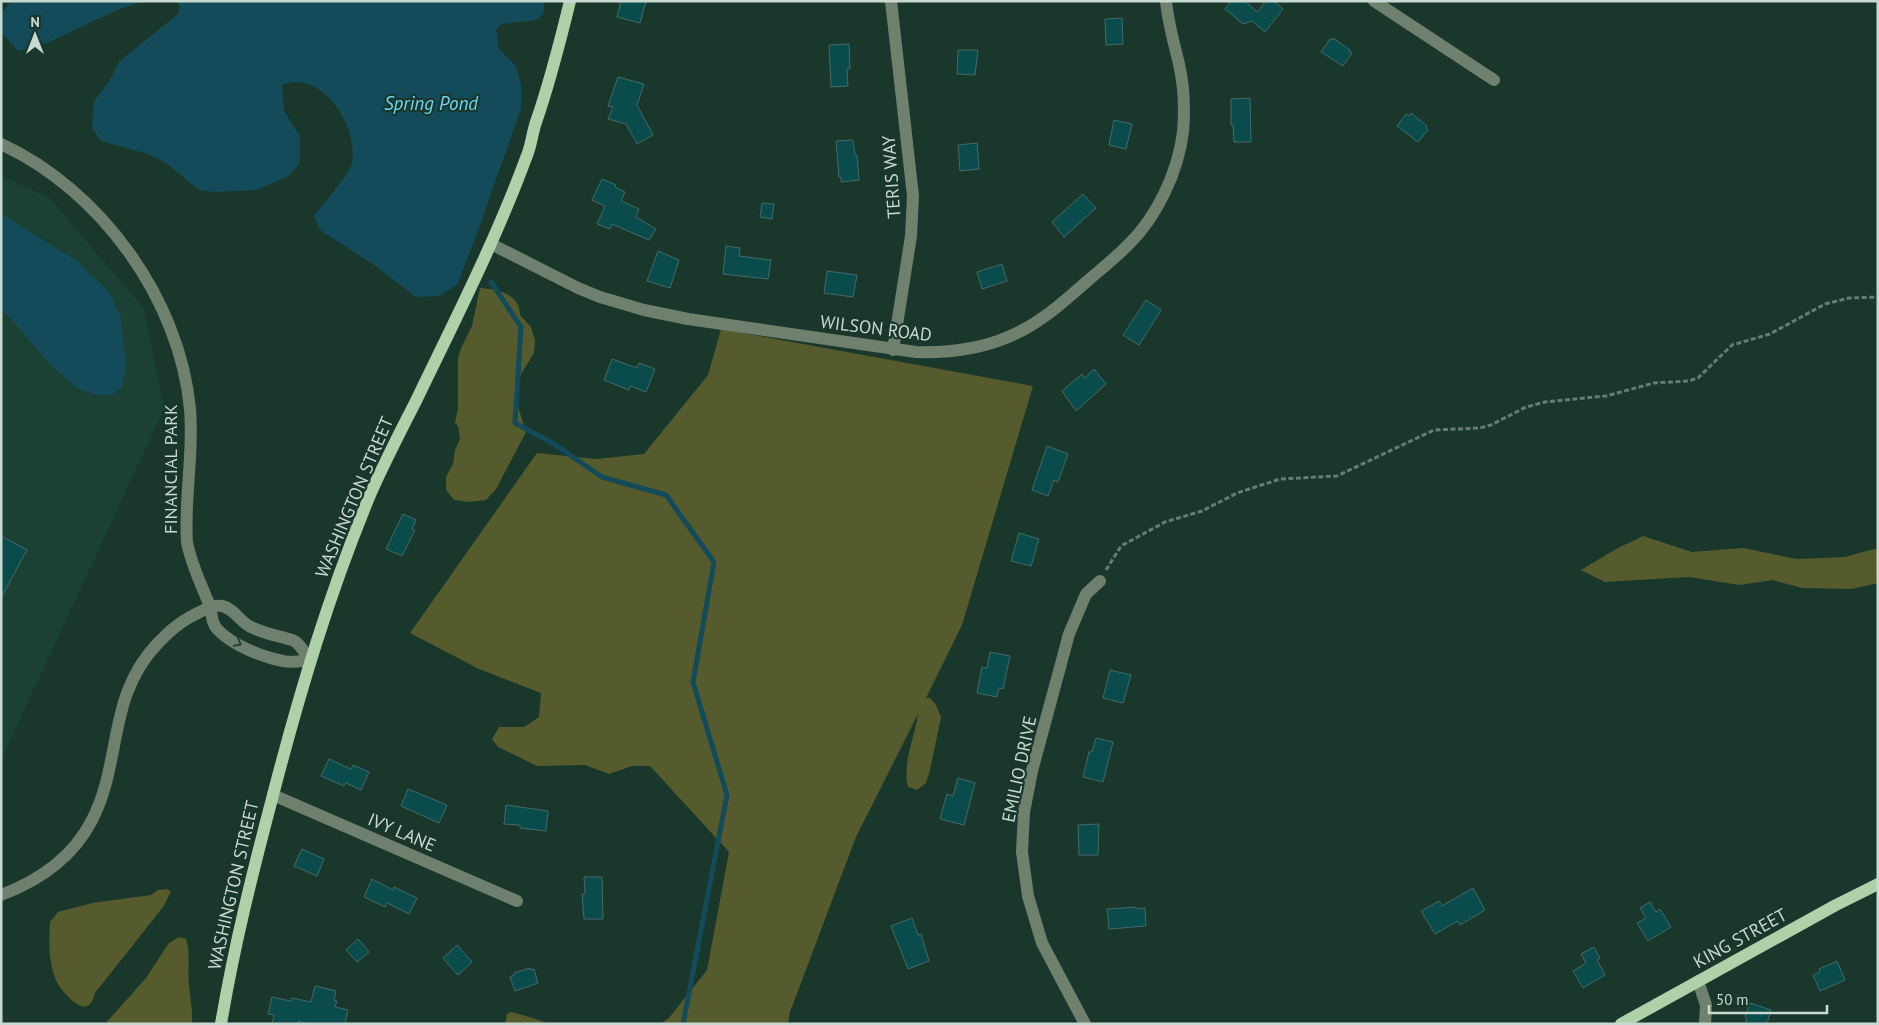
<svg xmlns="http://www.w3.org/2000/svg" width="1879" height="1025" viewBox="0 0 1879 1025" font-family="'PT Sans',sans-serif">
	<rect width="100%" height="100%" fill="#1a372c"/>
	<path fill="#1b4134" d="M1,176L50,198L144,309L164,409L1,760Z"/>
	<path fill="#555b2d" d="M480,288C498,289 520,294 520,315L531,327L535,341L534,353L521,374L516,400L526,432L496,489L486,500L469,502L454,500L446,490V477L453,464L455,450L460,439L458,426L455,423L458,408V357L462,346L472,326Z
		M721,329L1033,386L962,625L926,698H930L936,705L941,717L930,770L926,783L917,790L908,787C902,763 915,737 918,714L856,837L790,1012L788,1024H660L669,1018L707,970L729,852L650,766H632L609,774L585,765L537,766L498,747L492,739L499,727H524L539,717L541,693L479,669L410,633L537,453L596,459L644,454L708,375Z
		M1643,536L1692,552L1743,548L1797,559L1845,557L1874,549L1878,550V583L1852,589L1802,588L1773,580L1739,585L1689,577L1605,582L1581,570L1616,549Z
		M167,889L171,892L163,907L95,993C94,997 92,1004 87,1006C77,1010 59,988 56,980C48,961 49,941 50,922L58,912L92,903L151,895L158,890Z
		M179,937L186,939C191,954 187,969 189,984C190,997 193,1010 192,1024H105L146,978L169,943Z
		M510,1012L516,1013L551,1024H505L507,1014Z"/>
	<path fill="#144b5a" d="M11,1H143L115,11L47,43L18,51L1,32V14Z
		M179,1H544V13L537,20L501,24L496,29L499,49L516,66L521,85V109L475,239L457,285L439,296L416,297L374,265L320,230L314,216C322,206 348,175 351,166C360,134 332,84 297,82C292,82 286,84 282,85L284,111L300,136V163L289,176L256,190L215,192L199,190L166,163L148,154L101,141L92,128L94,101L108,83L119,62L179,13Z
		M1,214L77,261L109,292L121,318L126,366L122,387L112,395H96L77,388L51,365L1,308Z"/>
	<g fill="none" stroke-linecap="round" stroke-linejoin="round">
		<path stroke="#144b5a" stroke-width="5" d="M491,282L521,327L515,423L554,444L602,477L666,495L714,562L693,682L727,795L683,1024"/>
	</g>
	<path fill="#0a4c4c" stroke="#466969" d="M621,1H646L640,23L617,17Z
		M1231,1H1245L1257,12L1266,1H1274L1283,9L1265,32L1252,21L1243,24L1225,9Z
		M1122,18L1123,44L1106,45L1105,19Z
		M1333,38L1350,50L1349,52L1352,53L1343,66L1321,52L1330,39L1332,40Z
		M849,44L850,69H847L848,86L831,87L829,45Z
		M958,50H978L975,75L957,74Z
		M618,77L644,84L637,105L653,135L637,144L626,124L608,119L613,107L608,106Z
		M1250,98L1251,142H1234L1233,125H1231V99Z
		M1411,113L1427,126L1426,128L1428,130L1418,142L1397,126L1406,114L1409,116Z
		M1114,120L1132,124L1126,149L1109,145Z
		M853,140L855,155H857L859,180L841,182V177H839L836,141Z
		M977,143L979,169L960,171L958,145Z
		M602,179L616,185L615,187L625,192L621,201L639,209L636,217L656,229L649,240L612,224L610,229L597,224L605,206L592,200Z
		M1083,194L1096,208L1064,237L1052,222Z
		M762,203L774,204L772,219L760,217Z
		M726,246L740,248L739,256L771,260L768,279L723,274Z
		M658,251L679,260L670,288L647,281Z
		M1002,264L1007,281L982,289L977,272Z
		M827,271L857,275L853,297L824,293Z
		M1146,300L1161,310L1139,345L1123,335Z
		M612,359L637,368L639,363L655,369L646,392L630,386L629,390L604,380Z
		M1094,369L1106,384L1076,411L1062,391L1082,374L1085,378Z
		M1047,446L1068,454L1058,482L1054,480L1048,496L1032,490Z
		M403,514L416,520L412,529L415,530L402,556L386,549Z
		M1019,533L1039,539L1031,566L1011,561Z
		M1,536L27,550L1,598Z
		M990,652L1010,656L1003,689L999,688L997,697L977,693L982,667L987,668Z
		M1110,670L1131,675L1123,703L1103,698Z
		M1096,738L1113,742L1103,782L1083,777L1089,752H1092Z
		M329,759L351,769L353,765L369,772L361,790L346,783L344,786L321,776Z
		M958,778L975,783L964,825L940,819L947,794L953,796Z
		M408,789L447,805L439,823L401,806Z
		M506,805L548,811L546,831L520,828V825L504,824Z
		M1099,824L1098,855H1079L1078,825Z
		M302,849L324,859L317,876L294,866Z
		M584,877H602L603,919H584L582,894H585Z
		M372,879L393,890L394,887L417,898L409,914L387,903L385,907L364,897Z
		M1473,888L1485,910L1460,925L1458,921L1435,934L1421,911L1439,901L1442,906Z
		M1650,902L1656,912L1660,909L1671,927L1648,941L1637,923L1646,918L1640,908Z
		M1136,907V909L1145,908L1146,926L1109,929L1107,909Z
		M912,918L918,935L921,934L929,961L908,969L891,926Z
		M358,939L369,952L357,962L346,950Z
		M457,945L472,962L458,975L443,958Z
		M1594,947L1600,958L1597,960L1605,975L1583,988L1573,971L1586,963L1581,954Z
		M1837,961L1845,980L1820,991L1813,975L1820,972L1819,969Z
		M530,968V970L534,969L538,983L515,991L510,977L514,975V973Z
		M315,986L336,991L334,1000L337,1001L335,1007L348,1010L345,1024H308L298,1021L297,1024H272L274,1015L268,1014L272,997L291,1001L292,998L311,1002Z
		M1750,1003L1771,1010L1767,1024H1745L1747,1018L1745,1017Z"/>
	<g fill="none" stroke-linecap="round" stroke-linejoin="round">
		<path stroke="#667d74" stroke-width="3" stroke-dasharray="5 2.5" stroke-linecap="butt" d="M1106,570L1121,546L1165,522L1202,511L1237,493L1280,479L1337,476L1434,430L1480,428L1491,425L1526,407L1545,402L1606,396L1654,383L1688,381L1698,378L1732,345L1770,334L1825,304L1849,298L1878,297"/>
		<path stroke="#70806e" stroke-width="12" d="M891,1L913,196L911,236L893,350
			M1374,1L1494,80
			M1,144C101,190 180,300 190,409C194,453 184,498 187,542C191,564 201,584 209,604C213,613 210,621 217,629C232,645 262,657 283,661C291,663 302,661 310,660
			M491,244L578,288L600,297L644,310L688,319L916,352C948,353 978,350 1008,337C1038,325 1061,304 1085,283C1099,271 1114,259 1128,245C1157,217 1178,172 1183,132C1185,109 1184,86 1179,64C1174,43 1168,23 1166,1
			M273,795L517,901
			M1,895C38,881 72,858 91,822C123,762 106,697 158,643C168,633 177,624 190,617C199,613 211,604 222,606C233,608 240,621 249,626C260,632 273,635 285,638C288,639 294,640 296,642C301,646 306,655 310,660
			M1698,981L1706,1005L1705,1024
			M1085,1024L1042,943L1028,896L1022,852L1024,812L1032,771L1069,634L1086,594L1100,581"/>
		<path stroke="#afd1aa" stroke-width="12" d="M221,1024C234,946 253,871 273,795C300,691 329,594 370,495C384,463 400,432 416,401C454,322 495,242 526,158C531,147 532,134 536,122C550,82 560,42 570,1
			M1621,1024L1836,905L1878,884"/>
	</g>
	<defs><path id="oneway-chevron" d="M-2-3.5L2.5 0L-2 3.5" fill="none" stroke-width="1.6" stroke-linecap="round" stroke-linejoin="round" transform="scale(1.25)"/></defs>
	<use stroke="#274236" href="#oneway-chevron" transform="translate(238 643) rotate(28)"/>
	<g text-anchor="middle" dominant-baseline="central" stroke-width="4.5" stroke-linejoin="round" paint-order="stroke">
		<g font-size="18" fill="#c8d9d2" stroke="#1a372c">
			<text transform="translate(891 177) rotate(-94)">TERIS WAY</text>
			<text transform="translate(876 328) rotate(7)">WILSON ROAD</text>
			<text transform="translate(170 469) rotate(-90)">FINANCIAL PARK</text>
			<text transform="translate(354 497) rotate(-67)">WASHINGTON STREET</text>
			<text transform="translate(1019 769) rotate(-78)">EMILIO DRIVE</text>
			<text transform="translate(402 832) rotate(23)">IVY LANE</text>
			<text transform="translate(233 885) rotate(-77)">WASHINGTON STREET</text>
			<text transform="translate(1740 938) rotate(-29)">KING STREET</text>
		</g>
		<g font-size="19" font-style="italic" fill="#6ed5f6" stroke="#1a372c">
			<text x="431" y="103">Spring Pond</text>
		</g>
	</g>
	<rect width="1879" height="1025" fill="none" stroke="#c8d9d2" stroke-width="5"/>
	<g transform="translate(35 35)" stroke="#1a372c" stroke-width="4" paint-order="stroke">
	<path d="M0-4L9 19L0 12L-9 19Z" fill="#c8d9d2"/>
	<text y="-8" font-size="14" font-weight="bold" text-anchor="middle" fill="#c8d9d2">N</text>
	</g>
	<path d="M1709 1005v8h118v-8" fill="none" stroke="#c8d9d2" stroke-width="2.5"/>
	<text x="1716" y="1005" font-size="15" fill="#c8d9d2" stroke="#1a372c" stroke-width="4" paint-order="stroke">50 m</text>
</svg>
